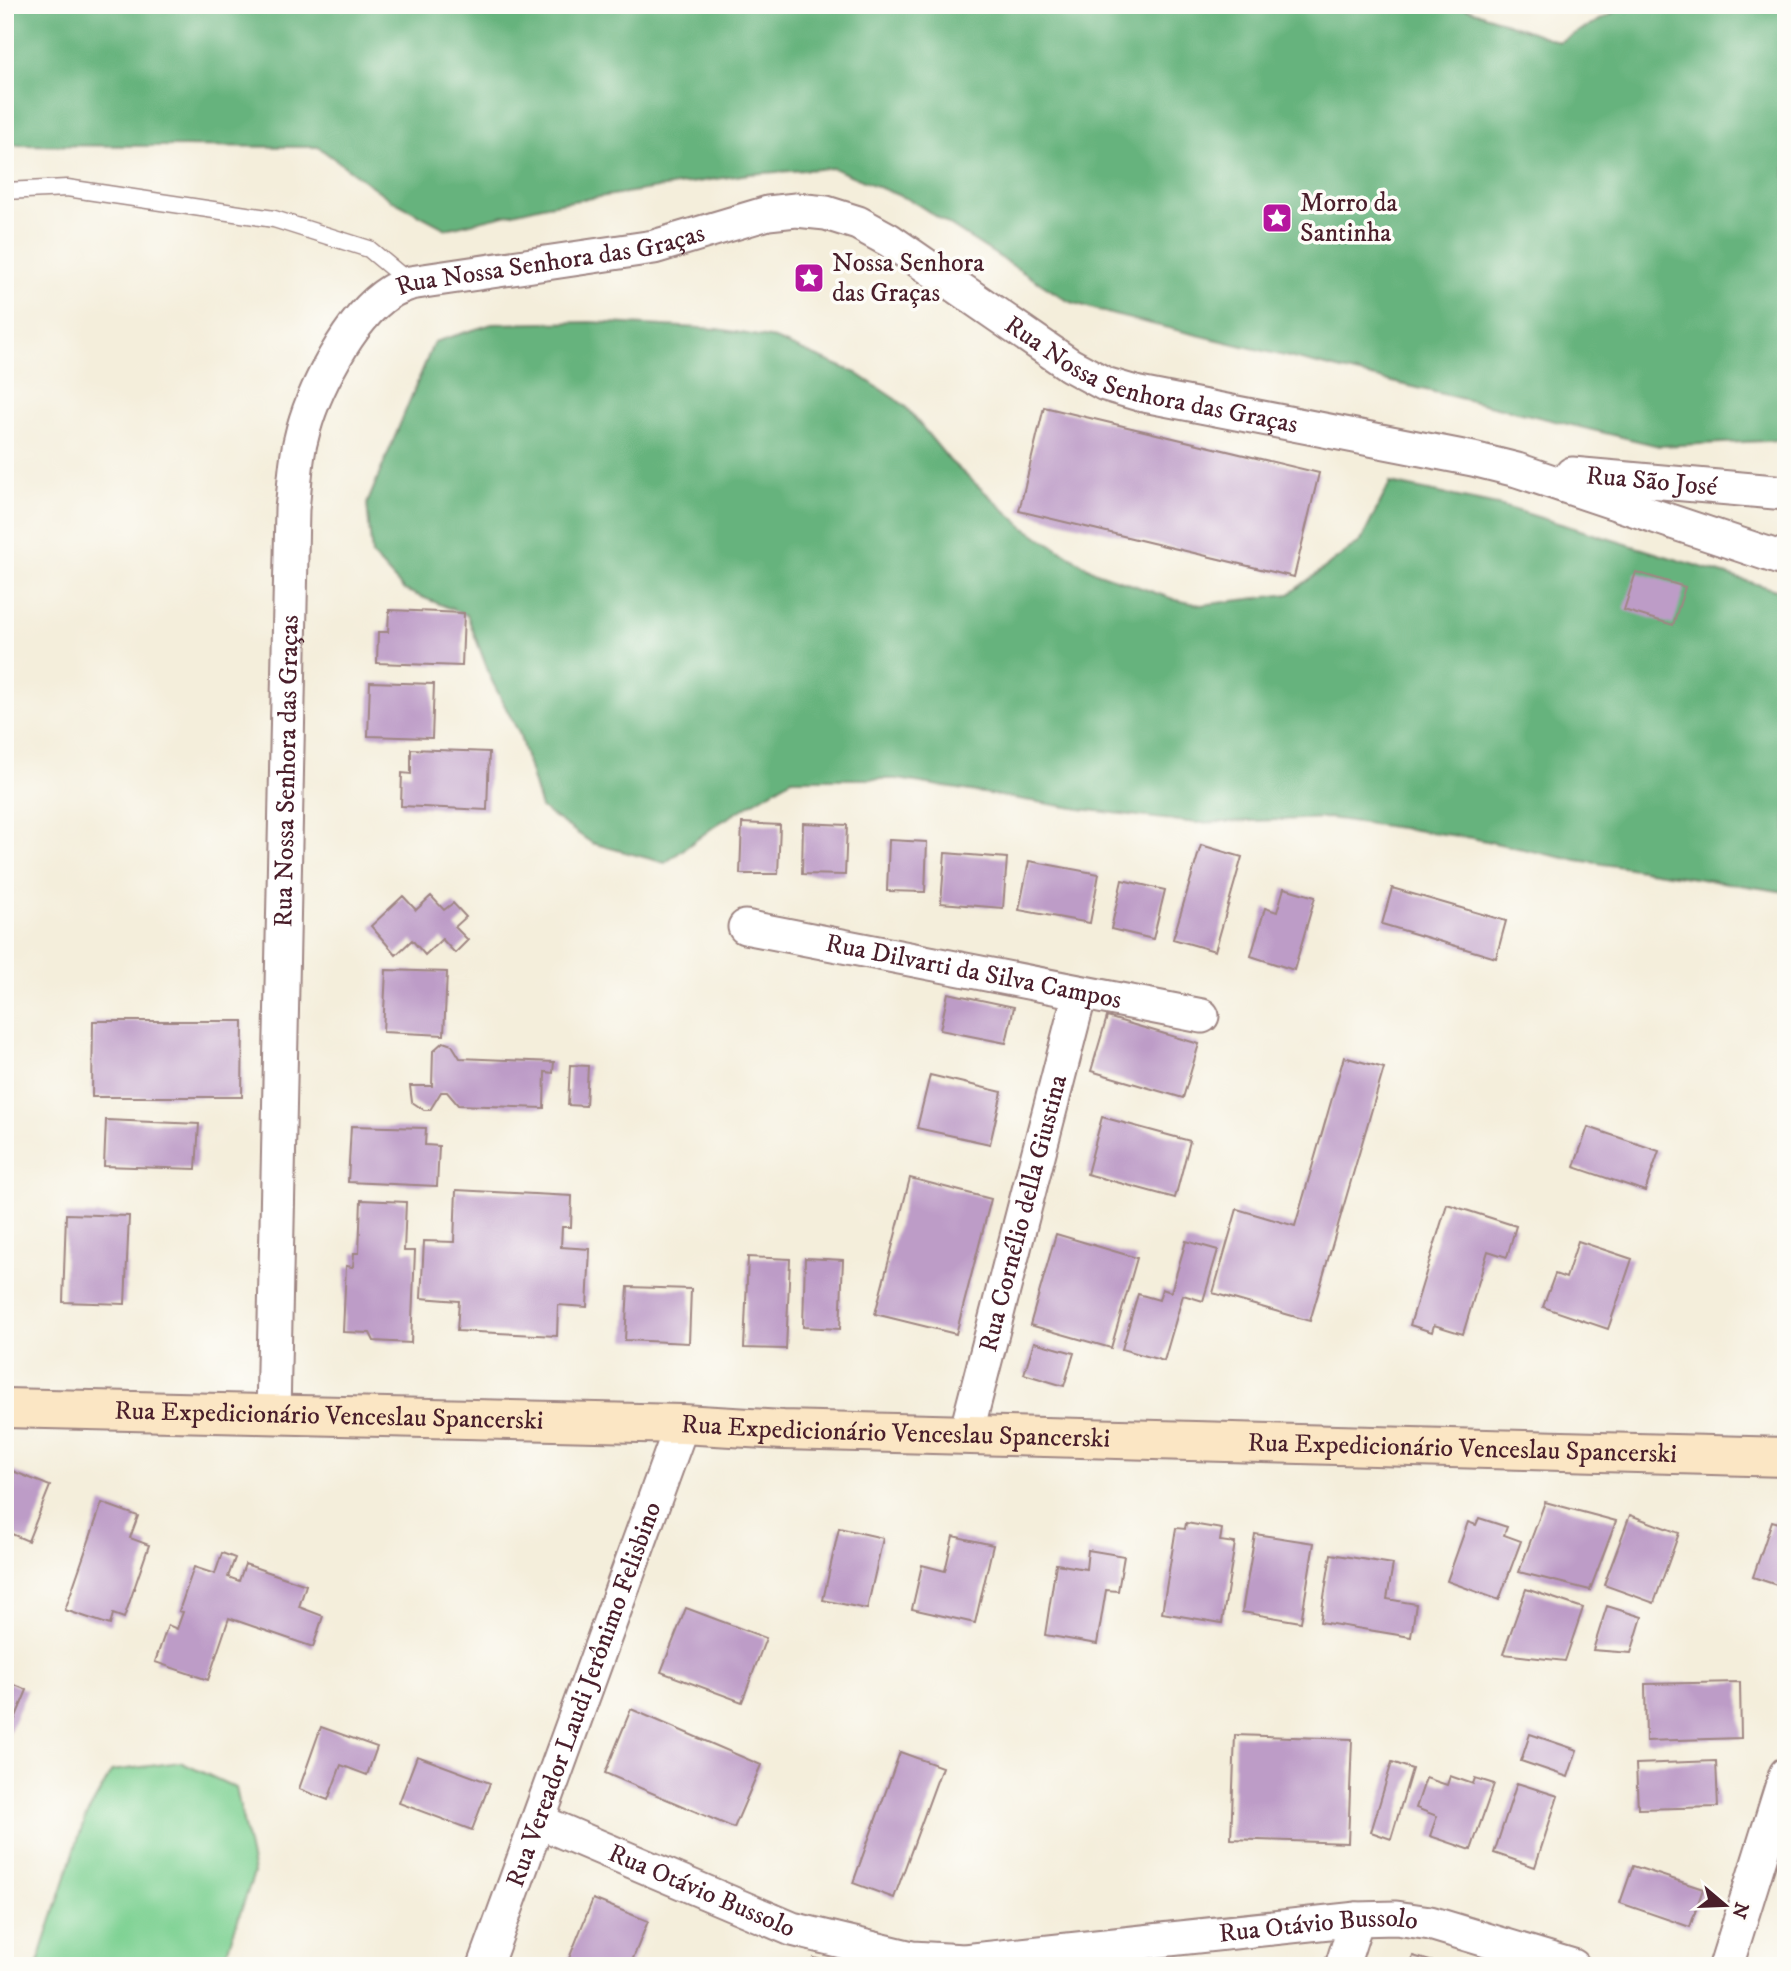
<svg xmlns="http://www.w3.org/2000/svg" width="1791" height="1971" viewBox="0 0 1791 1971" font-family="'IM FELL DW Pica',serif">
	<rect width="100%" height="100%" fill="#fdfcf7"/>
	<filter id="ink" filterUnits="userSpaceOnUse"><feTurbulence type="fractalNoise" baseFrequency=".0143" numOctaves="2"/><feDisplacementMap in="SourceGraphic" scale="14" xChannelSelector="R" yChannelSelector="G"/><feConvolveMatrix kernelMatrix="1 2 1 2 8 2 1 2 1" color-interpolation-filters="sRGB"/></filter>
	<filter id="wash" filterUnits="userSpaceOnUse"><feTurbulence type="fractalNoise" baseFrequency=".00686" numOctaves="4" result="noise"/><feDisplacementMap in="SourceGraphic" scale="28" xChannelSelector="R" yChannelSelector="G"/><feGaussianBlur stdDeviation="1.57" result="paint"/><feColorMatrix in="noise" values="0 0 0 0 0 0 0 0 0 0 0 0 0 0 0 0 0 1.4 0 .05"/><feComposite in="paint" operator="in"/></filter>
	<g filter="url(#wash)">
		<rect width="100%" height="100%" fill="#f4eedb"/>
		<path fill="#7ed193" stroke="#64785f" stroke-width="2" d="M180,1762L236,1788L254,1873L222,1966H37L85,1818L112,1771Z"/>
		<path fill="#66b37d" stroke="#586954" stroke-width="2" d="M5,5H1457L1559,42L1628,5H1786V440L1659,446L1114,315L1068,301L912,201L833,168L749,174L547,205L446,229L391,200L318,147L5,145Z
			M591,322L718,329L775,339L856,373L904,405L950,461L1025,528L1096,572L1176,600L1201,605L1289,594L1361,541L1390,483L1502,506L1786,593V892L1564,858L1472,838L1329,818L1197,823L1080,809L897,779H792L716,825L665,863L592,843L541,808L519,733L492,681L467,615L404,590L372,555L367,504L434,342L492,324Z"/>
		<g id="blocks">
			<path fill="#bd9cc7" d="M1044,407L1319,473L1294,577L1019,511Z
				M1636,572L1685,587L1673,625L1624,610Z
				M389,610L464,613L462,666L377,663L378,632H388Z
				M370,682L434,684L432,738L368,736Z
				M411,749L489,752L487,810L401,806L402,773L411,774Z
				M742,823L780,825L778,874H740Z
				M803,823L847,825L845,875L802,874Z
				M889,840L927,842L925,892L887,891Z
				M1201,845L1242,857L1215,951L1173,939Z
				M945,853L1007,858L1003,908L941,903Z
				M1029,861L1099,874L1090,923L1019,910Z
				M1122,880L1165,890L1153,939L1111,929Z
				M1284,888L1315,897L1294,970L1251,956L1265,908L1277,912Z
				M1392,888L1506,921L1496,958L1382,924Z
				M403,896L416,910L431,896L444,910L453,903L466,917L455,927L468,940L455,953L442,939L425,955L412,940L396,955L371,926Z
				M386,970L447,972L444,1035L383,1032Z
				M948,993L1014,1007L1006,1043L940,1030Z
				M1107,1017L1199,1044L1183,1098L1091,1071Z
				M93,1021H243L242,1097H92Z
				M443,1042L452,1045L460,1058L554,1062L553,1073L545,1072L544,1108L458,1105L447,1092H441L430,1110H424L412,1102L410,1086H432L433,1051Z
				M1344,1057L1384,1068L1310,1321L1213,1293L1237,1209L1295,1226Z
				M570,1065L588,1066L586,1106L568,1105Z
				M930,1075L1002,1092L990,1144L917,1128Z
				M1102,1117L1190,1141L1175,1198L1087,1174Z
				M106,1120L199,1124L196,1169L104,1166Z
				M351,1126L426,1128L425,1145L439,1146L437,1186L348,1182Z
				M1588,1127L1659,1151L1645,1191L1574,1167Z
				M910,1178L991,1199L956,1334L875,1314Z
				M456,1190L572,1196L571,1227H562L561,1247L590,1249L587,1307L558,1305L557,1336L457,1331L459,1301L421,1298L424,1241L454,1242Z
				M361,1200L406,1202L404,1251H415L411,1343L374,1341L370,1333L343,1332L346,1266L353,1267L354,1253H359Z
				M1447,1204L1516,1226L1507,1257L1488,1251L1463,1334L1434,1325L1432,1332L1410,1325Z
				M66,1214L129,1216L125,1304L63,1302Z
				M1056,1234L1137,1258L1111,1348L1030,1325Z
				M1186,1241L1218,1250L1203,1301L1183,1295L1164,1361L1122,1349L1138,1294L1159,1300L1162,1289L1171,1292Z
				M1578,1241L1632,1259L1608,1329L1543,1307L1555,1274L1566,1278Z
				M748,1257L790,1259L786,1349L744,1348Z
				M805,1258L843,1260L840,1329L803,1327Z
				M628,1287L691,1289L689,1343L625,1340Z
				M1034,1342L1074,1353L1064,1386L1024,1374Z
				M5,1468L50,1486L28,1541L5,1531Z
				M1545,1502L1616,1521L1590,1590L1519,1572Z
				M102,1503L138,1516L130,1538L149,1545L124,1618L113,1614L110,1625L65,1610Z
				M1630,1515L1679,1533L1654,1603L1604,1585Z
				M1479,1518L1507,1527L1504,1535L1521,1541L1499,1600L1447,1581L1468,1522L1476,1525Z
				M1772,1521L1786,1525V1588L1753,1577Z
				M1186,1523L1222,1529L1220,1541L1235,1543L1222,1623L1162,1613L1176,1528L1185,1529Z
				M839,1528L883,1538L867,1609L823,1600Z
				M1255,1534L1314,1543L1301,1622L1242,1612Z
				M953,1536L993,1545L975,1623L912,1609L922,1565L945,1571Z
				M1088,1550L1124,1556L1118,1591L1106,1590L1097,1644L1045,1635L1056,1564L1086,1569Z
				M222,1553L235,1558L228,1577L239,1581L245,1564L306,1585L299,1607L323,1616L313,1647L229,1618L208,1680L155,1662L168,1625L177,1629L183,1612L179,1611L194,1567L215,1574Z
				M1331,1554L1393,1564L1387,1599L1416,1604L1411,1637L1320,1622Z
				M1526,1589L1583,1608L1565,1661L1503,1654Z
				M1607,1606L1642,1617L1631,1653L1593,1650Z
				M686,1608L766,1638L742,1702L661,1672Z
				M5,1681L27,1690L5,1743Z
				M1740,1682L1741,1738L1646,1741L1645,1684Z
				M631,1709L761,1765L734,1828L605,1773Z
				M321,1727L377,1747L367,1775L341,1765L328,1800L299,1789Z
				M1530,1734L1577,1750L1568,1777L1521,1761Z
				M1235,1735L1352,1739L1348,1843L1231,1839Z
				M900,1752L942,1767L894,1898L853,1883Z
				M417,1756L490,1783L472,1830L399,1803Z
				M1716,1761L1718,1807L1638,1809L1636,1764Z
				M1392,1762L1412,1769L1391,1839L1371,1832Z
				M1450,1776L1473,1784L1475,1778L1494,1784L1471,1850L1430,1836L1437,1816L1416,1808L1426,1778L1447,1785Z
				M1517,1783L1558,1796L1535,1867L1494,1853Z
				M1633,1866L1703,1889L1690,1927L1620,1903Z
				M593,1899L648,1921L630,1966H566Z
				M1413,1956L1444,1965V1966H1410Z
				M814,1958L837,1965V1966H811Z"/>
		</g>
	</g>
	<g filter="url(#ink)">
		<use href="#blocks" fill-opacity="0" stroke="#9f8683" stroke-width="2"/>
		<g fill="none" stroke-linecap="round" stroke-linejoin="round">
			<g stroke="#9f8683" stroke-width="19">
				<path id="lane" d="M5,191L67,188L274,219L369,249L410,283"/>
			</g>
			<g stroke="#9f8683" stroke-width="37">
				<g id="street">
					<path id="s1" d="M1572,474L1786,493"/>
					<path id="s2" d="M745,927L1202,1016"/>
					<path id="s3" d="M273,1415L292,509C295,486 295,461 301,439C311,394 350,317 390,292C396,288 403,286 410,283L654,247L768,213L796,210L826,213L858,223L889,240L1070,365L1105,384L1139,394L1473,459L1517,470L1786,560"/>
					<path id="s4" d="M966,1434L1080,993"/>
					<path id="s5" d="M538,1821L792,1929L912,1958L964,1961L1357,1919L1396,1918L1430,1923L1573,1966"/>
					<path id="s6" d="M485,1966L682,1424"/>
					<path d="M1342,1966L1357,1919"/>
					<path d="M1726,1966L1786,1774"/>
				</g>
			</g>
			<g stroke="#9f8683" stroke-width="42">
				<g id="secondary">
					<path id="s7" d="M5,1408L682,1424L783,1430L1786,1457"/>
				</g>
			</g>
			<use href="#lane" stroke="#fff" stroke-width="16"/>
			<use href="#street" stroke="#fff" stroke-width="33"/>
			<use href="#secondary" stroke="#fbe6c4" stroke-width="38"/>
		</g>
	</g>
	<defs>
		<g id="sight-square" transform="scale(1.575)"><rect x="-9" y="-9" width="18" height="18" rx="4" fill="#b5179e" stroke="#fdfcf7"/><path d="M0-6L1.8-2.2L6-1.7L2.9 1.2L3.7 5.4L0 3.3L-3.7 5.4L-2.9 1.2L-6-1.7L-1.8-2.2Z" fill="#fff"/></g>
	</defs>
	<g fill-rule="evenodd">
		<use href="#sight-square" x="1277" y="218"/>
		<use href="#sight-square" x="809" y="278"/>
	</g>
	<g text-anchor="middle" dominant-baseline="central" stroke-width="7" stroke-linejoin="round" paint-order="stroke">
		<g font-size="26" fill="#4a1f2b" stroke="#fdfcf7" text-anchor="start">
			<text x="1300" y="203">Morro da<tspan x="1300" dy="30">Santinha</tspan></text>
			<text x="832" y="263">Nossa Senhora<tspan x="832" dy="30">das Graças</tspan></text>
		</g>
		<g font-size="26" fill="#4a1f2b" stroke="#fdfcf7">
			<text stroke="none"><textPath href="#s3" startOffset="1316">Rua Nossa Senhora das Graças</textPath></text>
			<text stroke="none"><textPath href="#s3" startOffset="1967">Rua Nossa Senhora das Graças</textPath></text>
			<text stroke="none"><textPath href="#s1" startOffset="80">Rua São José</textPath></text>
			<text stroke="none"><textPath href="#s3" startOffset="644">Rua Nossa Senhora das Graças</textPath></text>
			<text stroke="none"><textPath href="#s2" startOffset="233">Rua Dilvarti da Silva Campos</textPath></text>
			<text stroke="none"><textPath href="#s4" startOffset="228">Rua Cornélio della Giustina</textPath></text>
			<text stroke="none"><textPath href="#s7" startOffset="324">Rua Expedicionário Venceslau Spancerski</textPath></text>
			<text stroke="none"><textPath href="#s7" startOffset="891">Rua Expedicionário Venceslau Spancerski</textPath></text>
			<text stroke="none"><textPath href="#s7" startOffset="1458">Rua Expedicionário Venceslau Spancerski</textPath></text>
			<text stroke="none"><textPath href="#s6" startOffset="289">Rua Vereador Laudi Jerônimo Felisbino</textPath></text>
			<text stroke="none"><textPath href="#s5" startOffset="178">Rua Otávio Bussolo</textPath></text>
			<text stroke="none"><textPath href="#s5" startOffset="808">Rua Otávio Bussolo</textPath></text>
		</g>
	</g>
	<rect width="1791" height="1971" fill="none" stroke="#fdfcf7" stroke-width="28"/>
	<g transform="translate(1725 1905) rotate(109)" stroke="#fdfcf7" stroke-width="5" paint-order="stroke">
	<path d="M0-5L12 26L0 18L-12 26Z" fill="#4a1f2b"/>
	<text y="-10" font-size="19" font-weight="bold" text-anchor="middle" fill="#4a1f2b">N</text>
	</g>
</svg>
